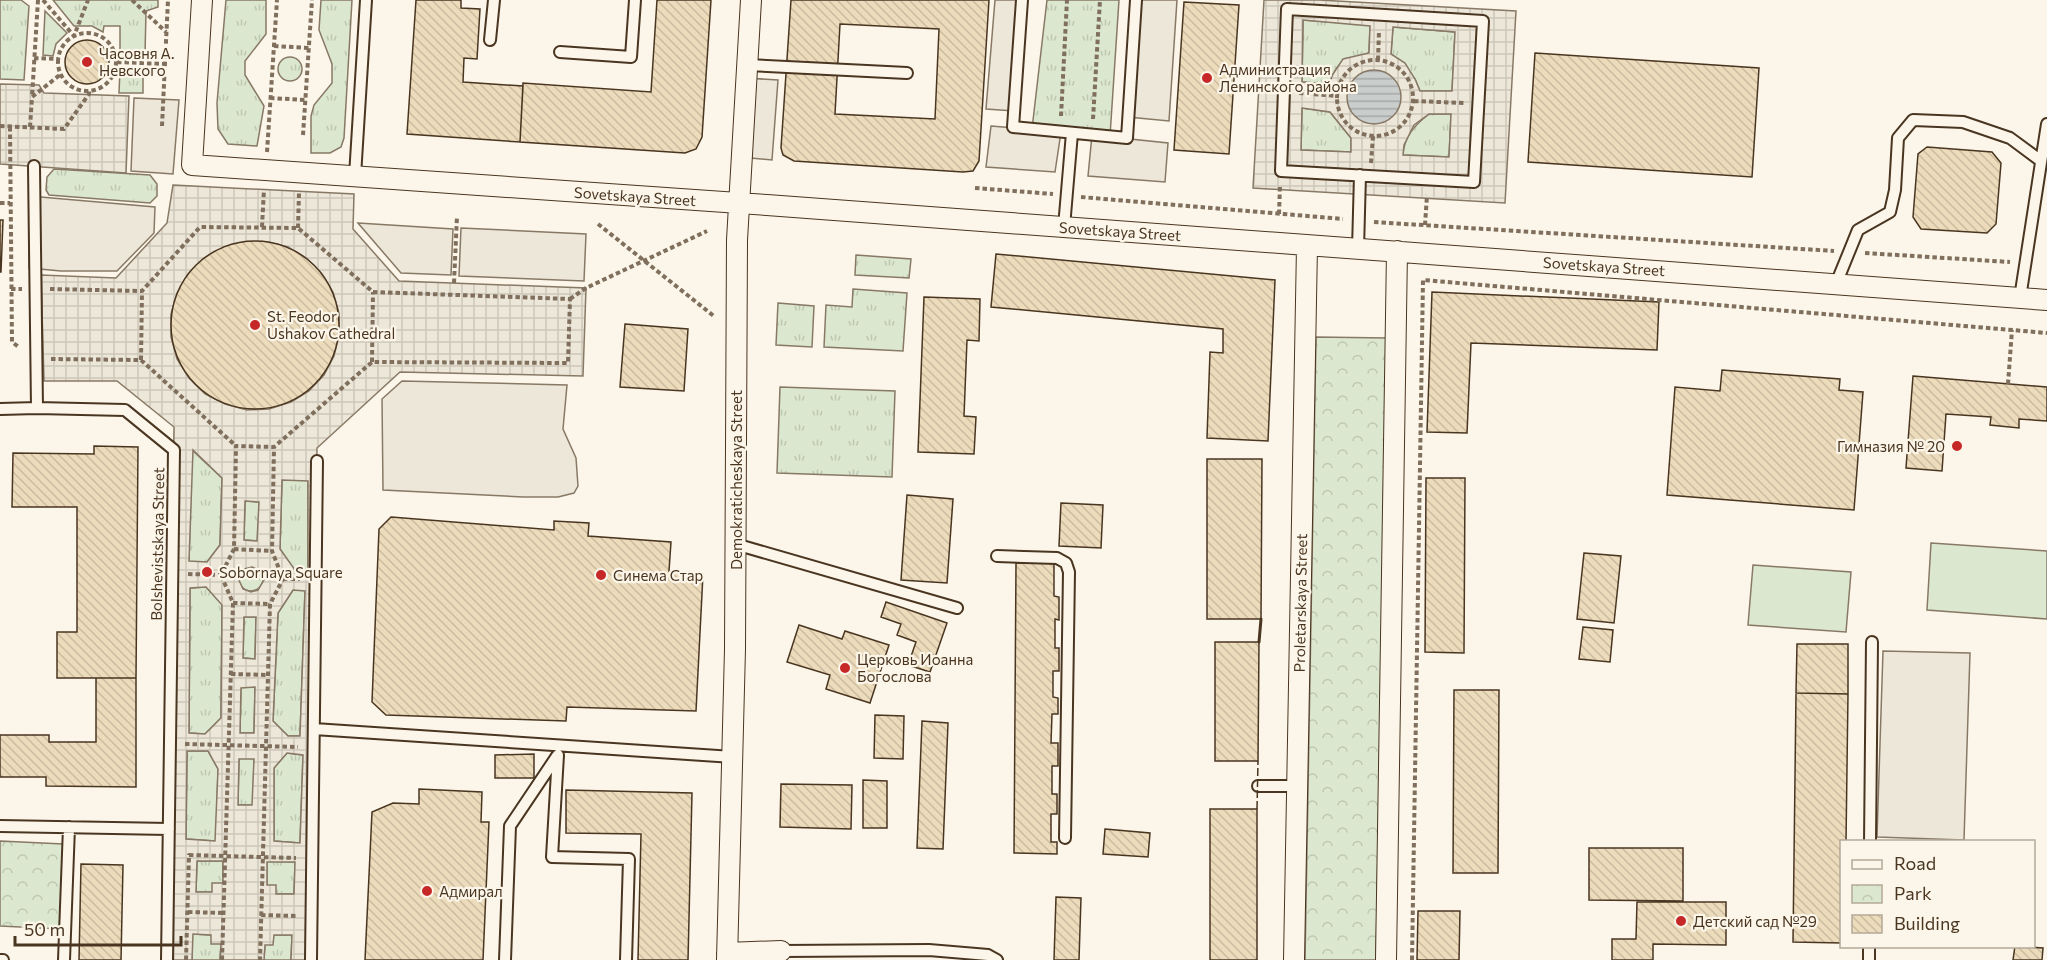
<svg xmlns="http://www.w3.org/2000/svg" width="2047" height="960" viewBox="0 0 2047 960" font-family="Commissioner,sans-serif">
	<defs>
		<pattern id="grass-tufts" width="24" height="20" patternUnits="userSpaceOnUse" patternTransform="scale(1.5)"><rect width="24" height="20" fill="#dce7d0"/><path d="M3 7l-1-3M5 7V3M7 7l1-3M15 17l-1-3M17 17v-4M19 17l1-3" fill="none" stroke="#bec7b2"/></pattern>
		<pattern id="park-crowns" width="20" height="18" patternUnits="userSpaceOnUse" patternTransform="scale(1.5)"><rect width="20" height="18" fill="#dce7d0"/><path d="M2 6a3 3 0 1 1 6 0M12 15a3 3 0 1 1 6 0" fill="none" stroke="#bec7b2"/></pattern>
		<pattern id="plaza-grid" width="8" height="8" patternUnits="userSpaceOnUse" patternTransform="scale(1.5)"><rect width="8" height="8" fill="#ede7d9"/><path d="M0 4h8M4 0v8" fill="none" stroke="#cdc7ba"/></pattern>
		<pattern id="water-rules" width="6" height="5" patternUnits="userSpaceOnUse" patternTransform="scale(1.5)"><rect width="6" height="5" fill="#c9cecd"/><path d="M0 2.5h6" fill="none" stroke="#a5a8a6"/></pattern>
		<pattern id="building-back-hatch" width="6" height="6" patternUnits="userSpaceOnUse" patternTransform="scale(1.5)"><rect width="6" height="6" fill="#ecdcbc"/><path d="M-1 5l2 2M0 0l6 6M5-1l2 2" fill="none" stroke="#ccbda1"/></pattern>
	</defs>
	<rect width="100%" height="100%" fill="#fbf6e9"/>
	<path fill="url(#grass-tufts)" stroke="#887966" stroke-width="1.5" d="M0,0H21L29,6L24,80L0,79Z
		M53,0H158V7L146,11L145,55L120,53V26H104L103,32L92,26H74Z
		M226,0H266V34L245,61V75L264,106L257,146L228,144L218,129L217,103Z
		M321,0H352L344,138L341,147L330,153H311V116L314,105L332,83V64L319,30Z
		M1047,0H1119L1110,136L1032,129Z
		M45,11L67,33L56,44L53,56L43,55Z
		M1303,20L1370,25L1369,53C1345,59 1338,59 1329,84L1302,82Z
		M1393,27L1455,32L1452,91H1420L1415,79L1391,54Z
		M278 69a12 12 0 1 1 24 0a12 12 0 1 1-24 0Z
		M120,70H143V93H119Z
		M1302,108L1330,112L1351,138V152L1301,150Z
		M1429,114H1451L1449,157L1403,155C1404,136 1415,125 1429,114Z
		M54,169L150,175L157,184V196L150,203L49,195L46,190L47,177Z
		M856,255L911,259L909,278L855,275Z
		M853,289L907,293L903,351L824,347L826,305L852,307Z
		M778,303L814,306L812,347L776,345Z
		M780,387L895,391L892,477L777,473Z
		M192,450L222,478L220,545L207,562H189Z
		M282,480H308V569L294,570L280,549Z
		M245,501L259,502L258,541L244,540Z
		M239 579a12 12 0 1 1 24 0a12 12 0 1 1-24 0Z
		M206,587L222,604L221,718L205,734L189,733L190,588Z
		M293,590H305L300,736H288L273,721L278,613Z
		M244,617H256L255,659L243,658Z
		M241,687H255L254,733H240Z
		M187,751H208L218,769L216,841L186,839Z
		M287,753L303,755L300,843L274,841V768Z
		M239,758H254L253,805H238Z
		M197,861H223V883L212,892H196Z
		M267,861L295,862L294,894H276L267,885Z
		M192,934L211,935L221,944L220,960H192Z
		M274,935H292L291,960H264L265,944Z"/>
	<path fill="url(#park-crowns)" stroke="#887966" stroke-width="1.5" d="M1316,337L1387,338L1376,960H1305Z
		M0,841L63,844L60,929L0,926Z"/>
	<path fill="#dce7d0" stroke="#887966" stroke-width="1.5" d="M1931,543L2047,551V619L1927,610Z
		M1753,565L1851,572L1846,632L1748,625Z"/>
	<path fill="#ede7d9" stroke="#887966" stroke-width="1.5" d="M995,0H1022L1014,111L986,109Z
		M1136,0H1177L1169,121L1128,117Z
		M746,78L778,80L772,160L740,157Z
		M134,98L179,100L173,174L131,171Z
		M991,126L1061,132L1055,172L986,167Z
		M1092,135L1168,143L1165,182L1088,176Z
		M29,196L155,207L154,233L117,271H61L29,268Z
		M358,223L453,229L451,275L401,273Z
		M461,228L586,234L584,281L459,276Z
		M402,381L567,385L563,429L576,458L578,486L574,493L558,497H523L383,490L382,399Z
		M1883,651L1970,653L1964,840L1877,837Z"/>
	<path fill="url(#plaza-grid)" stroke="#887966" stroke-width="1.5" fill-rule="evenodd" d="M1264,0H1319L1516,11L1505,203L1253,188ZM1303,20L1370,26L1369,53L1343,59L1333,74L1329,84L1302,82ZM1393,27L1455,32L1452,91H1420L1415,79L1405,63L1391,54ZM1302,108L1330,112L1351,138V152L1301,150ZM1429,114H1451L1449,157L1403,155L1404,145L1414,125Z
		M0,84L39,85L44,93L129,96L126,173L0,164Z
		M173,185L354,194L353,229L399,281L586,288L583,376L400,372L317,448L311,960H291L292,935H274L273,945H265L264,960H220L221,944H211V935L193,934L192,960H167L174,427L117,381H44L41,275L116,278L167,223ZM245,242H267L288,247L306,258L322,274L333,292L339,313V335L334,356L324,375L309,391L291,402L269,409L247,410L225,404L205,394L189,378L177,359L171,337V314L177,293L188,274L204,258L224,247ZM193,450L222,478L220,545L207,562L189,561ZM282,480L308,481V569L295,570L280,549ZM245,501L259,502L257,541L244,540ZM252,567L259,570L264,580L258,590L251,592L243,589L238,578L244,569ZM206,587L222,605L221,718L205,734L189,733L190,588ZM293,590L305,591L300,736H288L273,721L278,613ZM244,617H256L255,659L243,658ZM255,687L254,733H240L241,688ZM187,751H208L218,769L215,841L186,839ZM287,753L303,755L300,843L274,841V768ZM239,759H254L252,805H238ZM197,861H223V883H212V892H196ZM267,862H295L294,894H276V885H267Z"/>
	<path fill="url(#water-rules)" stroke="#887966" stroke-width="1.5" d="M1347 97a27 27 0 1 1 54 0a27 27 0 1 1-54 0Z"/>
	<path fill="url(#building-back-hatch)" stroke="#4a3520" stroke-width="1.5" fill-rule="evenodd" d="M416,0H461V8L480,9L477,59L464,58L463,82L523,86L520,142L407,134Z
		M657,0H711L702,137L696,149L685,153L520,142L523,83L651,92Z
		M791,0H989L979,161L973,171L963,172L794,161L783,155L781,148ZM840,24L939,29L935,119L835,114Z
		M1184,2L1239,5L1229,154L1174,150Z
		M65 62a22 22 0 1 1 44 0a22 22 0 1 1-44 0Z
		M1535,53L1759,68L1752,177L1528,162Z
		M1927,147L1992,152L2001,163L1996,224L1987,233L1921,229L1913,217L1918,154Z
		M0,220H3L1,272H0Z
		M171 325a84 84 0 1 1 168 0a84 84 0 1 1-168 0Z
		M996,254L1275,280L1268,441L1207,438L1210,352L1223,353V329L991,307Z
		M1432,292L1659,302L1657,350L1471,343L1467,433L1427,432Z
		M924,297L980,299L979,341L967,340L964,416L976,417L974,454L918,452Z
		M625,324L688,329L684,391L620,387Z
		M1722,370L1840,379L1839,390L1863,392L1854,510L1667,495L1675,387L1720,391Z
		M1913,376L2047,387V421L2019,419V428L1990,425L1991,417L1946,414L1942,471L1906,468Z
		M94,446L138,447L136,678H57V632H77V507H12L13,453L94,454Z
		M1207,459H1262L1261,619H1207Z
		M1426,478H1465L1464,653L1425,652Z
		M907,495L953,499L947,583L901,580Z
		M1061,503L1103,505L1101,548L1059,546Z
		M391,517L554,530V521L589,523L588,536L671,542L669,571L703,574L696,711L567,707L566,721L386,715L372,702L379,529Z
		M1584,553L1621,556L1614,623L1577,619Z
		M1016,563H1054V596L1059,597V620L1055,619V648H1059V671H1053V697L1058,698V714H1052L1051,743H1058V766H1052V794H1057V814H1051V842H1057V854L1014,853Z
		M886,602L947,623L930,672L908,665L916,642L897,635L901,624L881,617Z
		M799,625L842,639L845,631L889,645L870,703L826,689L830,675L787,662Z
		M1583,627L1613,630L1610,662L1579,659Z
		M1215,642H1259L1258,761H1215Z
		M1797,644H1848V694L1796,693Z
		M96,678H136V787L46,786V777H0V735H49V742H96Z
		M1454,690H1499L1498,873H1453Z
		M1796,693L1848,694L1846,842H1842V943L1793,942Z
		M875,715L904,716L903,759L874,758Z
		M922,721L948,723L943,849L917,848Z
		M534,754V778H495V755Z
		M863,780L887,781V828H863Z
		M781,784L852,785L851,829L780,827Z
		M419,789L482,792L481,822H489L483,960H365L372,812L393,803L419,804Z
		M566,790L692,793L688,960H638L641,834L566,833Z
		M1210,809H1257V960H1210Z
		M1105,829L1150,833L1148,857L1103,854Z
		M1589,848H1683V901L1589,900Z
		M81,864L123,865L121,960H79Z
		M1056,897L1081,898L1079,960H1054Z
		M1637,902H1726V945L1653,944V960H1612V939H1636Z
		M1418,911H1460L1459,960H1417Z
		M2015,946L2043,948L2042,960H2013Z"/>
	<g fill="none" stroke-linecap="round" stroke-linejoin="round">
		<g stroke="#4a3520" stroke-width="14">
			<path id="lane" d="M1022,0L1013,127L1127,138L1136,0
				M1287,9L1483,21L1474,182L1281,171Z
				M490,40L494,0
				M560,52L631,57L635,0
				M747,65L907,73
				M34,166L37,408L125,410L174,450L167,960
				M355,176L366,0
				M1064,227L1072,133
				M1358,249L1360,175
				M1836,284L1858,230L1890,212L1895,190L1898,138L1913,120L1963,122L2010,138L2041,161
				M2020,298L2047,124
				M0,409L37,408
				M735,544L957,608
				M997,556L1057,558L1066,563L1069,572L1065,838
				M314,729L733,757
				M558,755L552,857L629,859L626,960
				M1258,786H1297
				M0,826L169,829
				M1870,842L1872,642
				M781,951L929,950L988,955L997,960
				M0,960H3
				M64,960L69,827
				M311,960L317,461
				M505,960L510,826L557,756
				M1869,960V946"/>
		</g>
		<g stroke="#4a3520" stroke-width="22">
			<path id="street" d="M202,0L192,165L767,205L2047,300
				M727,953L781,951
				M727,960L735,649L737,240L751,0
				M1294,960L1307,246
				M1386,960L1397,251"/>
		</g>
		<path stroke="#7f6f5c" stroke-width="4" stroke-dasharray="4.5 3" stroke-linecap="butt" d="M38,0L32,97L61,74
			M43,0L74,36L88,0
			M132,0L166,32
			M58 62a29 29 0 1 1 58 0a29 29 0 1 1-58 0Z
			M274,46L309,48
			M34,58L58,59
			M1378,60L1379,31
			M1337 98a38 38 0 1 1 76 0a38 38 0 1 1-76 0Z
			M117,62L165,64
			M1299,93L1337,96
			M270,98L305,100
			M1414,101L1464,103
			M1061,116L1067,0
			M1093,119L1100,0
			M0,126L64,129L89,94V91
			M162,126L168,0
			M10,127L12,342L20,348
			M30,127L32,97
			M303,135L312,0
			M267,152L277,0
			M1371,163L1373,136
			M975,188L1053,194
			M1081,197L1343,219
			M0,203H10
			M1279,214L1280,186
			M1374,222L1834,251
			M598,224L715,317
			M1425,225L1427,195
			M262,227L264,189
			M298,228L299,192
			M1865,253L2010,262
			M454,283L457,216
			M11,289H22
			M50,289L142,291L200,227L298,228L373,292L570,299L568,363L372,362L274,447
			M570,299L586,288L707,231
			M51,359L141,360L236,446
			M141,360L142,291
			M372,362L373,292
			M2008,384L2012,330
			M234,549L272,551
			M188,574L221,575
			M283,579H300
			M233,603L270,604
			M231,674L268,675
			M185,744L298,747
			M188,912L224,913
			M261,915L297,916
			M186,960L189,855L296,858
			M222,960L233,603L221,575L234,549L236,446L274,447L272,551L283,579L270,604L260,960
			M1412,960L1423,280L2047,333"/>
		<use href="#lane" stroke="#fbf6e9" stroke-width="10"/>
		<use href="#street" stroke="#fbf6e9" stroke-width="20"/>
		<path stroke="#4a3520" stroke-width="1.5" stroke-dasharray="8 3" stroke-linecap="butt" d="M1257,809L1258,761"/>
		<path stroke="#4a3520" stroke-width="3" d="M1259,642L1261,619"/>
	</g>
	<g fill="#c62828" stroke="#fbf6e9" stroke-width="2">
		<circle cx="87" cy="62" r="6"/>
		<circle cx="1207" cy="78" r="6"/>
		<circle cx="255" cy="325" r="6"/>
		<circle cx="1957" cy="446" r="6"/>
		<circle cx="207" cy="572" r="6"/>
		<circle cx="601" cy="575" r="6"/>
		<circle cx="845" cy="668" r="6"/>
		<circle cx="427" cy="891" r="6"/>
		<circle cx="1681" cy="921" r="6"/>
	</g>
	<g text-anchor="middle" dominant-baseline="central" stroke-width="4.5" stroke-linejoin="round" paint-order="stroke">
		<g font-size="15" fill="#4a3520" stroke="#fbf6e9" text-anchor="start">
			<text x="99" y="53">Часовня А.<tspan x="99" dy="17">Невского</tspan></text>
			<text x="1219" y="69">Администрация<tspan x="1219" dy="17">Ленинского района</tspan></text>
			<text x="267" y="316">St. Feodor<tspan x="267" dy="17">Ushakov Cathedral</tspan></text>
			<text x="1945" y="446" text-anchor="end">Гимназия № 20</text>
			<text x="219" y="572">Sobornaya Square</text>
			<text x="613" y="575">Синема Стар</text>
			<text x="857" y="659">Церковь Иоанна<tspan x="857" dy="17">Богослова</tspan></text>
			<text x="439" y="891">Адмирал</text>
			<text x="1693" y="921">Детский сад №29</text>
		</g>
		<g font-size="15" fill="#4a3520" stroke="#fbf6e9">
			<text transform="translate(635 196) rotate(4)">Sovetskaya Street</text>
			<text transform="translate(1120 231) rotate(4)">Sovetskaya Street</text>
			<text transform="translate(1604 266) rotate(4)">Sovetskaya Street</text>
			<text transform="translate(736 480) rotate(-90)">Demokraticheskaya Street</text>
			<text transform="translate(157 544) rotate(-89)">Bolshevistskaya Street</text>
			<text transform="translate(1300 603) rotate(-89)">Proletarskaya Street</text>
		</g>
	</g>
	<rect x="1840" y="840" width="195" height="108" fill="#fbf6e9" stroke="#b4a999" stroke-width="1.5"/>
	<rect x="1852" y="860" width="30" height="9" fill="#fbf6e9" stroke="#b4a999" stroke-width="1.5"/>
	<text x="1894" y="870" font-size="18" fill="#4a3520">Road</text>
	<rect x="1852" y="885" width="30" height="18" fill="url(#park-crowns)" stroke="#b4a999" stroke-width="1.5"/>
	<text x="1894" y="900" font-size="18" fill="#4a3520">Park</text>
	<rect x="1852" y="915" width="30" height="18" fill="url(#building-back-hatch)" stroke="#b4a999" stroke-width="1.5"/>
	<text x="1894" y="930" font-size="18" fill="#4a3520">Building</text>
	<path d="M15 936v9h166v-9" fill="none" stroke="#4a3520" stroke-width="3"/>
	<text x="24" y="936" font-size="18" fill="#4a3520" stroke="#fbf6e9" stroke-width="4.5" paint-order="stroke">50 m</text>
</svg>
